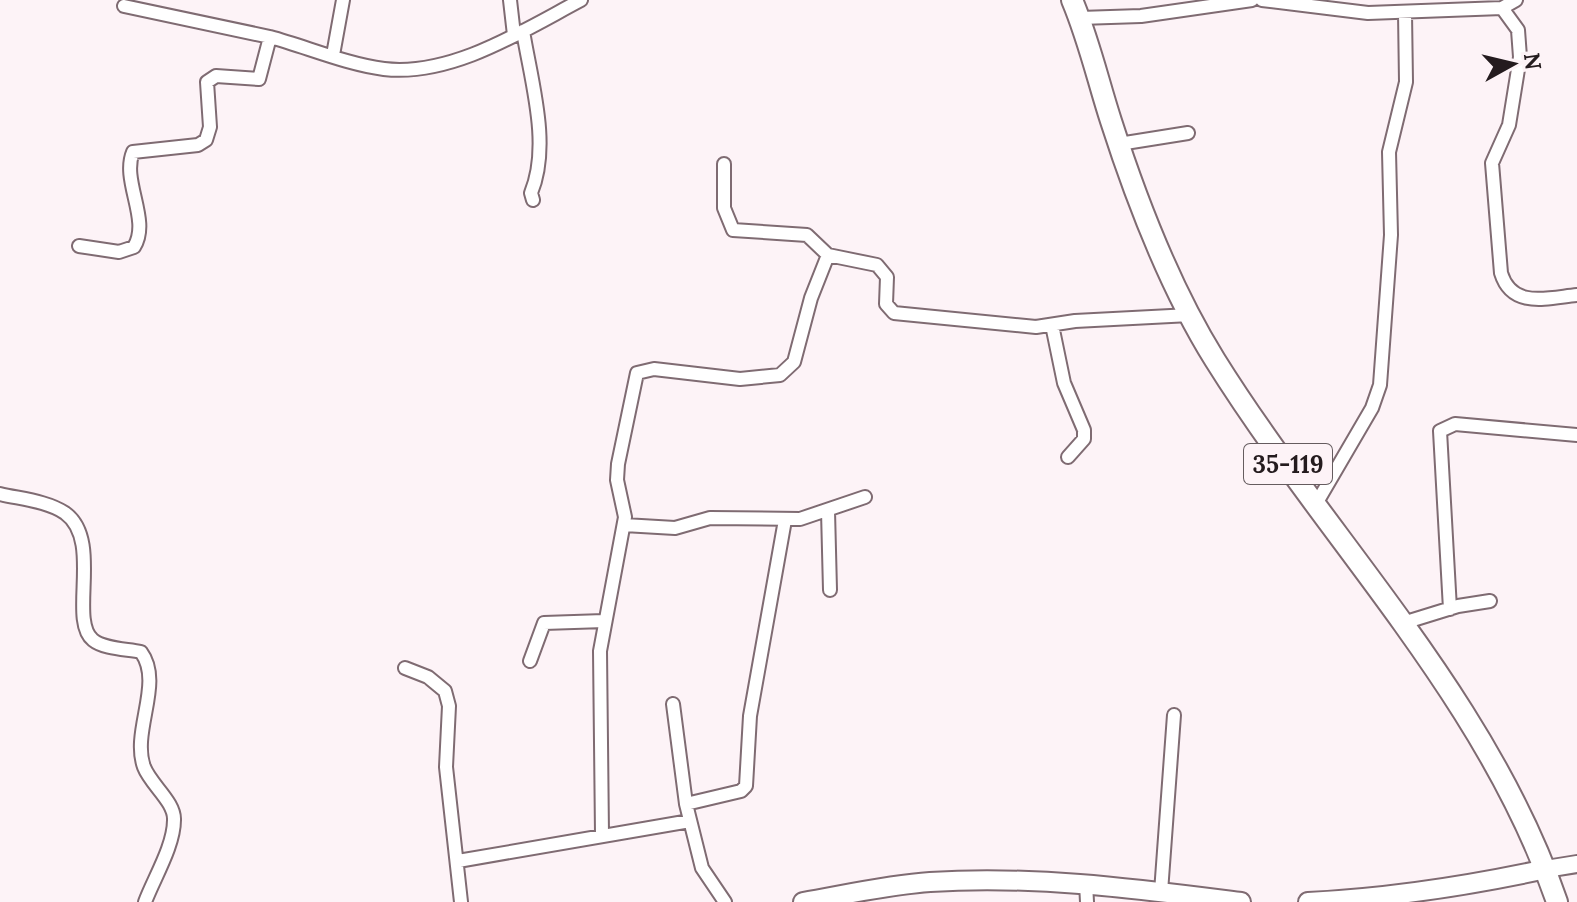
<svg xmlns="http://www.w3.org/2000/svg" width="1577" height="902" viewBox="0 0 1577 902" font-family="Lora,serif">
	<rect width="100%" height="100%" fill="#fdf3f7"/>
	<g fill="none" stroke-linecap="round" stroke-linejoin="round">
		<g stroke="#7f6b72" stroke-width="16">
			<path id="minor" d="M510,0L514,35
				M1262,0L1368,13L1502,8L1516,0
				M124,6L270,37
				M1502,8L1518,30L1520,57L1509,125L1492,163L1501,273C1512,309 1547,298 1577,295
				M1080,18L1141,16L1252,0
				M523,31C531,81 551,145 531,193L533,200
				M333,55L343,0
				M1119,144L1188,133
				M724,164V208L733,230L807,235L828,255
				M79,246L119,252L134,247C151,220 121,181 133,152L198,145L206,140L210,127L207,82L216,76L259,79L270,37C307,47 346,64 384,69C452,77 524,30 581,0
				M1052,325L1064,383L1084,430V439L1068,457
				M0,494C21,499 47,501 65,513C103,540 68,620 93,640C104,649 127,649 141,652C164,683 131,731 144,767C151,785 175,802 174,820C174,846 154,878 145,902
				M1316,504L1372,408L1380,385L1391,235L1389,152L1406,82L1405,13
				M828,511L830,590
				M624,525L675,528L710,518L800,519L865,497
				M1450,609L1440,431L1455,424L1577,435
				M1403,623L1458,606L1490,601
				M530,661L544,623L604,621
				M405,668L428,677L445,691L449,706L446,767L461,902
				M673,704L686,804L702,868L725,902
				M686,804L741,791L746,786L750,716L785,520
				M602,834L600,651L625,517L617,480L618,464L637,373L654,369L740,379L780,375L794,362L811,298L828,255L877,265L887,277L886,304L894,313L1036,327L1075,321L1190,315
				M458,861L690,821
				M1086,883L1087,902
				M1161,892L1174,715"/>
		</g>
		<g stroke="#7f6b72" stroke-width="20">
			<path id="tertiary" d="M1546,869L1577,864"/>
		</g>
		<g stroke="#7f6b72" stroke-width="22">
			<path id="secondary" d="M803,902C844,895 887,885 930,882C1034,875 1138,889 1241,902
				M1308,902C1389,898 1467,886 1546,869"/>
		</g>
		<g stroke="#7f6b72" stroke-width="24">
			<path id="primary" d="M1072,0C1089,40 1098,81 1111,121C1137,202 1170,288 1215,360C1328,541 1487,697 1557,902"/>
		</g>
		<use href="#minor" stroke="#fff" stroke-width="12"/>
		<use href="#tertiary" stroke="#fff" stroke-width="16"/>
		<use href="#secondary" stroke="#fff" stroke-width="18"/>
		<use href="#primary" stroke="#fff" stroke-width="20"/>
	</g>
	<g text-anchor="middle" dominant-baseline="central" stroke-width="6" stroke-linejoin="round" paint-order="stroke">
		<rect fill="#fdf3f7" stroke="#655c5f" stroke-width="2" x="1244" y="444" width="88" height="40" rx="6"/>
		<g font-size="24" font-weight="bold" fill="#241b1e">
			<text x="1288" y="464">35-119</text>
		</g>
	</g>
	<g transform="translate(1513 64) rotate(82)" stroke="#fdf3f7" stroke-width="6" paint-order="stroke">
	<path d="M0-6L14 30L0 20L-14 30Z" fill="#241b1e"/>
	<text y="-12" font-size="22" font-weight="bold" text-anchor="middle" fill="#241b1e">N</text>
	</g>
</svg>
